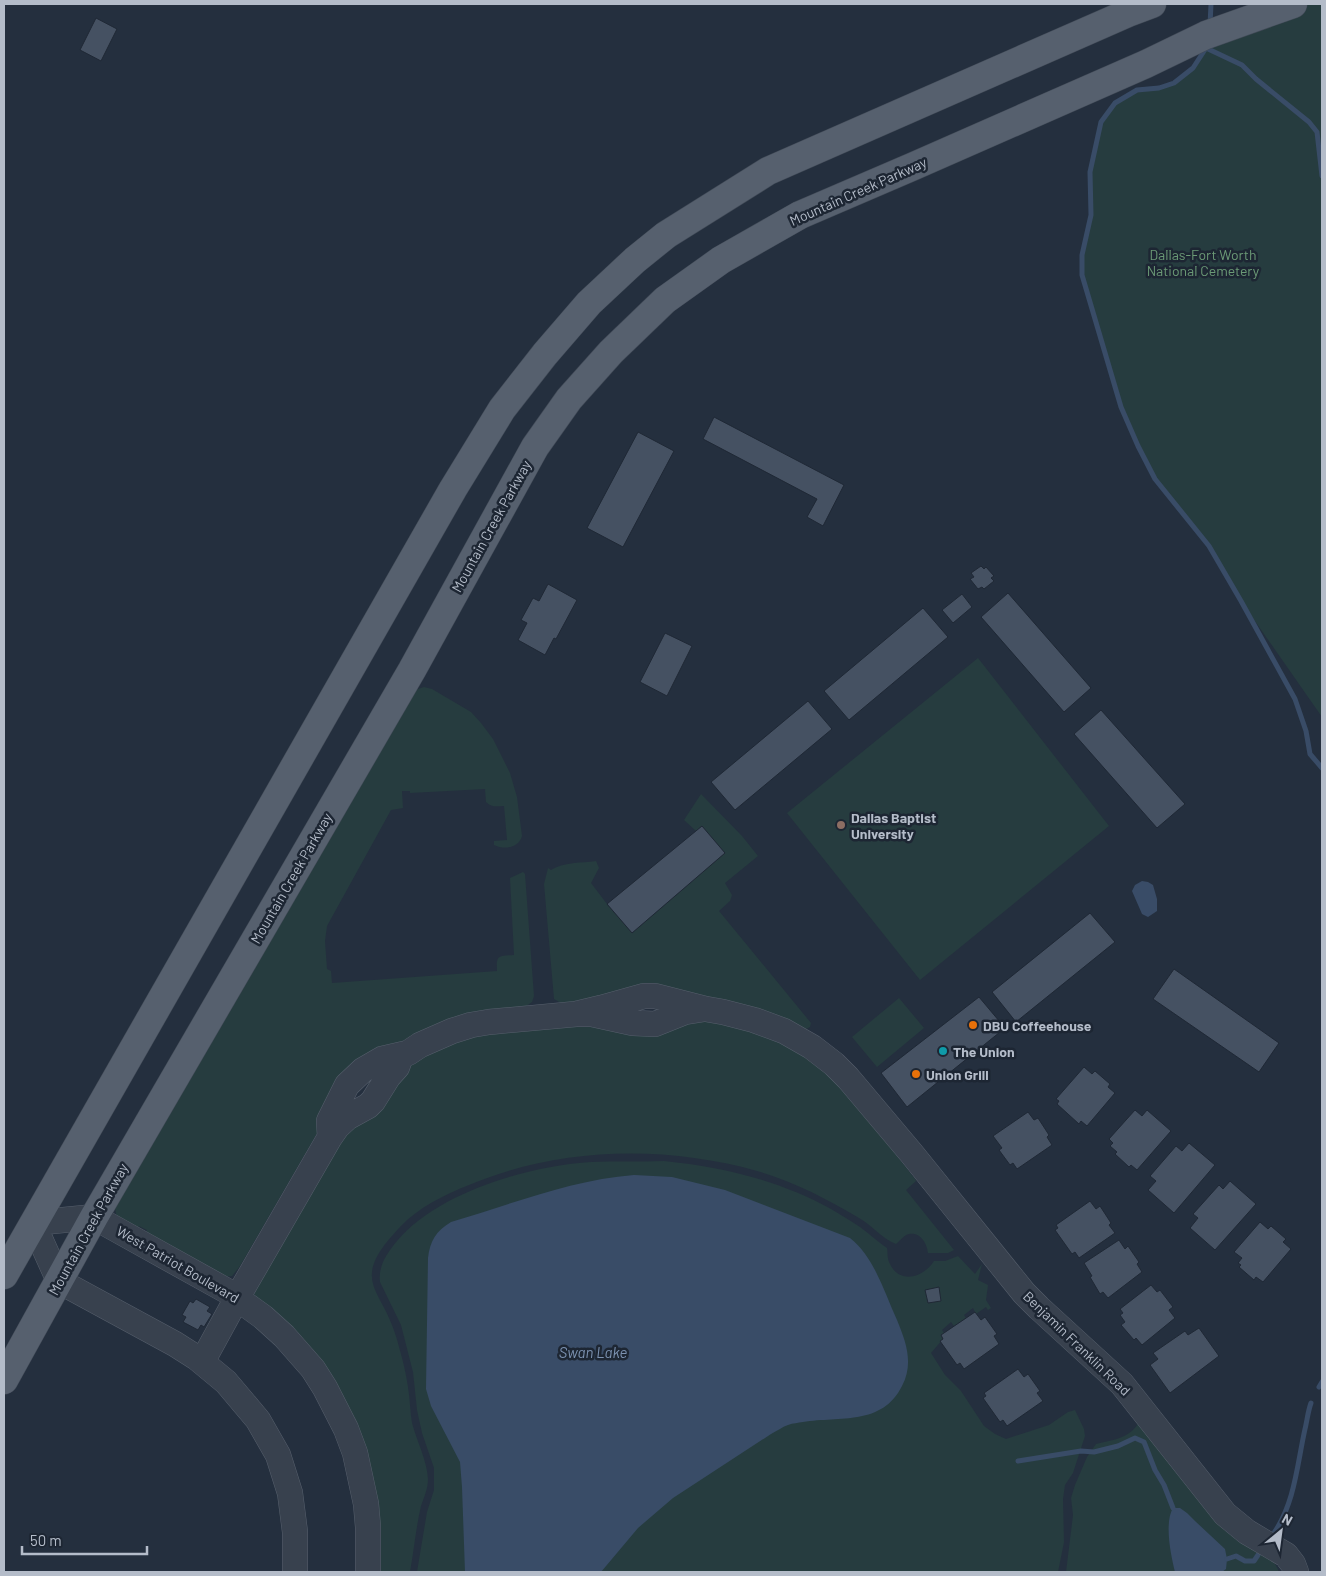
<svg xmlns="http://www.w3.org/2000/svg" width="1326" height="1576" viewBox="0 0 1326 1576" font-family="Barlow,sans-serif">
	<rect width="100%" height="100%" fill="#242f3e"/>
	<path fill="#263c3f" d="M1292,4H1322V717L1241,601L1209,546L1155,479L1138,446L1121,407L1082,275V255L1091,215L1090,172L1101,122L1115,103L1137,90L1159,88L1174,83L1193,68L1206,48Z
		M978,658L1109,826L920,980L787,813Z
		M424,687L432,689L471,712L481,723L493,739L510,773L517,797L522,836C519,848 504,850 494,845V841L507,840L504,806C497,806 492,808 486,802L485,789L410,793V791H402L403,808L391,810L327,926L325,941L327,969L331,971L332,983L497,971C496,954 499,956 514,955L510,878L523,872L525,874L534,996L532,1002L525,1007L427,1029L326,1118L240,1266L232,1276L223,1277L146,1234L147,1230L139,1226L138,1229L117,1218L115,1208L412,691Z
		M701,794L742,836L758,856L725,883L732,895L730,901L719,911L811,1023L810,1027L806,1029L604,999L561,1003L554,999L544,884L548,868L551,870C563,862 582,863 596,861L599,868L591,883L607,904L632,933L725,853L702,826L696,831L684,820Z
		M899,998L924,1028L877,1067L852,1037Z
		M715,1019L800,1050L848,1093L915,1179L916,1181L906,1190L954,1250L948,1253H928C927,1244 921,1232 909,1234C904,1235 900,1241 896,1244C881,1238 872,1225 859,1218C827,1199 793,1181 757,1171C663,1145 560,1147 469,1185C444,1195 419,1207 400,1227C389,1239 374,1255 372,1272C370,1288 383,1303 389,1318C393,1327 397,1338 399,1347C403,1360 406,1374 408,1387C410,1399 410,1411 412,1423C417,1442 427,1460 428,1479C428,1489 424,1497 421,1506C416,1527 414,1550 410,1572H373L366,1465L254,1294L329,1153L390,1082L425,1052L497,1029Z
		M664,1161C722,1167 779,1180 831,1209C841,1215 851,1221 860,1227C870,1234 878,1242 887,1248C888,1254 887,1259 890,1264C900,1285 924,1277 934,1261H945L958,1256L975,1274L982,1264L978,1280L988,1285L986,1300L991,1308L988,1310L986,1307L976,1314L973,1308L964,1315L966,1318L954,1326L951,1322L942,1330L944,1333L941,1336L943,1339L931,1353L945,1375L961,1391L984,1426L995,1434L1006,1439L1049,1425L1068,1412L1075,1410L1084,1429L1085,1436L1073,1473L1065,1485L1063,1499L1064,1542L1058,1572H417L427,1512L434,1490V1468L422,1433L417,1410L413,1372L401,1325L380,1282C378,1266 387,1253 397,1241C438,1192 529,1166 591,1162C615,1161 639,1162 664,1161Z
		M1140,1420L1216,1521C1219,1524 1223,1529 1227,1532C1243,1545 1272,1550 1279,1572H1066L1073,1515L1071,1498L1075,1485L1087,1457L1096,1444C1113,1440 1132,1438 1140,1420Z"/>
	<path fill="#394c67" d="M1142,881L1148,882L1153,885L1157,899V911L1148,917L1142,914L1132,891L1135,885Z
		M634,1175L672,1177L725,1190L850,1238C875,1258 884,1292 897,1320C906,1342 914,1363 902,1386C882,1426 840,1416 803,1422C798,1423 793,1423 788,1425C782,1427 777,1431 771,1434L673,1498L638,1528L601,1572H465L462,1487L460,1462L431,1406L426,1389L428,1258C430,1241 436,1231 451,1222C512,1204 571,1180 634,1175Z
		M1173,1508H1180L1187,1513L1195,1521L1225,1549L1227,1559L1226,1569L1222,1572H1175C1171,1556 1164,1523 1173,1508Z"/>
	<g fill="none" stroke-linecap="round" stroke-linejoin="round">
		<path stroke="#394c67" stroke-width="5" d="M1210,25L1211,4
			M1207,46L1206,48L1242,65L1256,79L1309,122L1317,132L1322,176
			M1206,48L1193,68L1174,83L1159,88L1137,90L1115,103L1101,122L1090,172L1091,215L1082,255V275L1121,407L1138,446L1155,479L1209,546L1241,601L1295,699L1306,731L1310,754L1322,768
			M1319,1387L1322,1382
			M1018,1461L1081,1451L1094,1452L1118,1446L1135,1438L1144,1442L1155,1470L1164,1485L1173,1508
			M1274,1533C1295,1502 1297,1465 1305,1429C1307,1421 1308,1411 1311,1403
			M1227,1559L1236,1556L1245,1561H1254L1258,1555"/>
	</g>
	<path fill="#455162" stroke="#1f2835" d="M96,18L117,29L101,61L80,50Z
		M714,417L844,485L823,526L807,517L817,499L703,439Z
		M638,432L674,451L623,547L587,528Z
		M981,566L984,569L986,567L994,576L991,578L994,581L984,589L982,587L978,589L970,579L974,577L971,573Z
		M548,584L577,600L556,639L554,638L545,655L518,640L527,623L521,620L533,598L539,601Z
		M1008,593L1091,688L1064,712L981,617Z
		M962,594L972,607L953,623L942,610Z
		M923,608L948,637L849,720L824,691Z
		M665,633L692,646L667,696L640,682Z
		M808,701L832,729L735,810L711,782Z
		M1101,710L1185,804L1157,828L1074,734Z
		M702,826L725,853L632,933L607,904Z
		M1090,913L1115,942L1016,1022L992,992Z
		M1174,969L1279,1043L1259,1072L1153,999Z
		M979,997L1005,1028L907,1107L881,1073Z
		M1084,1067L1092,1074L1095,1071L1110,1084L1108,1087L1115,1093L1087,1126L1081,1121L1079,1124L1057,1104L1059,1101L1056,1099Z
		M1135,1110L1142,1116L1147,1110L1171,1131L1137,1170L1131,1165L1129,1167L1115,1154L1117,1152L1110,1146L1113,1143L1109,1139Z
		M1028,1112L1034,1120L1038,1118L1049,1135L1047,1137L1052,1145L1017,1169L1013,1163L1010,1165L999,1150L1002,1148L993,1136Z
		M1189,1143L1215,1165L1174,1213L1148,1190L1156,1181L1150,1176L1176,1146L1182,1151Z
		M1230,1181L1256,1204L1215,1250L1190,1228L1198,1218L1193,1214L1219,1185L1223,1189Z
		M1090,1201L1096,1209L1100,1206L1111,1223L1109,1225L1115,1233L1079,1258L1075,1252L1072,1254L1055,1230L1058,1228L1056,1225Z
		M1260,1222L1268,1229L1271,1226L1286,1239L1283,1242L1291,1249L1263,1282L1256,1277L1254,1280L1239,1267L1241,1265L1238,1263L1242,1258L1234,1252Z
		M1119,1240L1125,1249L1128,1246L1139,1262L1137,1264L1142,1272L1108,1298L1103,1292L1100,1294L1090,1277L1092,1276L1084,1263Z
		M1151,1285L1157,1292L1160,1290L1173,1307L1169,1310L1175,1318L1142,1345L1136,1338L1134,1340L1121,1325L1125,1322L1120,1315L1123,1313L1120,1309Z
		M939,1287L941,1301L928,1303L925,1290Z
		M196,1299L210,1307L207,1311L212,1314L204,1327L201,1325L198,1330L183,1322L186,1317L182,1315L190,1301L193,1303Z
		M975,1312L981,1320L985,1317L997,1334L994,1336L999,1344L964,1369L960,1363L957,1365L940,1341L943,1339L941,1335Z
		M1199,1328L1219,1356L1170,1393L1150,1365L1158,1359L1153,1353L1185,1331L1188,1335Z
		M1018,1369L1024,1377L1028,1374L1040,1391L1037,1393L1043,1401L1007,1426L1003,1420L1000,1422L983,1398L986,1396L984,1393Z"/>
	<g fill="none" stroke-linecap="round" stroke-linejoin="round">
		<g stroke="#565f6c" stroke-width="26">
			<path id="minor" d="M576,1014L601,1008L644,996H655L706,1009L723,1012L754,1020L784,1031L812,1047L834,1064L848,1078L912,1154L1024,1293L1039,1308L1122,1384L1225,1514L1247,1532L1286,1555L1293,1564L1296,1572
				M330,1137L329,1121L347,1085L363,1070L382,1059L408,1053L420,1045L452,1031L471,1025L489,1022L576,1014H592L633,1023L655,1024L685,1012L704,1009
				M202,1362L237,1298L330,1137L337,1127L348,1117L368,1106L373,1101L388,1077L397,1067L401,1056
				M295,1572V1532L290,1493L278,1455L258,1420L226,1382L197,1358L175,1344L59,1281L33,1223L94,1217L227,1291L263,1317L284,1336L313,1369L325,1388L346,1429L355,1453L366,1504L368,1527V1572"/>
		</g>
		<g stroke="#414a57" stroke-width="29">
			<path id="major" d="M4,1275L453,489L502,409L545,354L589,303L635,260L666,235L768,171L1128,13L1152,4
				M4,1380L94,1217L412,670L535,447L569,399L611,352L665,300L721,260L800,215L914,166L1146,64L1206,35L1293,4"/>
		</g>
		<use href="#minor" stroke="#38414e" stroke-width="25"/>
		<use href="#major" stroke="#56606e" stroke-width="28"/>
	</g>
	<circle fill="#8d6e63" stroke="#1d2633" stroke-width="2" cx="841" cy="825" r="5"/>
	<g fill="#e8710a" stroke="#1d2633" stroke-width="2">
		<circle cx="973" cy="1025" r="5"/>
		<circle cx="916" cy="1074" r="5"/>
	</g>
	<circle fill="#0f9aa8" stroke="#1d2633" stroke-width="2" cx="943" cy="1051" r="5"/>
	<g text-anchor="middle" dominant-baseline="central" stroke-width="5" stroke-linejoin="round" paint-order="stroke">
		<g font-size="14" fill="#b4bcc9" stroke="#1d2633">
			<text transform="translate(858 191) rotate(-24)">Mountain Creek Parkway</text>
			<text transform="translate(491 526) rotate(-61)">Mountain Creek Parkway</text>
			<text transform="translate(291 878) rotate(-60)">Mountain Creek Parkway</text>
			<text transform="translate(88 1229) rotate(-61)">Mountain Creek Parkway</text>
			<text transform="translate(178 1264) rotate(30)">West Patriot Boulevard</text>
			<text transform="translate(1077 1343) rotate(44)">Benjamin Franklin Road</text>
		</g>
		<g font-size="14" fill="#6b9a76" stroke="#1d2633">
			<text x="1203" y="254">Dallas-Fort Worth<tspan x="1203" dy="16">National Cemetery</tspan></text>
		</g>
		<g font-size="14" font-weight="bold" fill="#b4bcc9" stroke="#1d2633" text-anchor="start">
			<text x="851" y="817">Dallas Baptist<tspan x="851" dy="16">University</tspan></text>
			<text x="983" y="1025">DBU Coffeehouse</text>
			<text x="953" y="1051">The Union</text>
			<text x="926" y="1074">Union Grill</text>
		</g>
		<g font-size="15" font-style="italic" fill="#7c92b1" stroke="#1d2633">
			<text x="593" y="1352">Swan Lake</text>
		</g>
	</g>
	<rect width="1326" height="1576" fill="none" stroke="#b4bcc9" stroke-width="10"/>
	<g transform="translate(1281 1531) rotate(29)" stroke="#1d2633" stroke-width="4" paint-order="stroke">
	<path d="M0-4L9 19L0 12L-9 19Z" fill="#b4bcc9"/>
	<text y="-8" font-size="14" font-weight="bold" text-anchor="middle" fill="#b4bcc9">N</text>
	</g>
	<path d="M22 1546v8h125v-8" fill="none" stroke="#b4bcc9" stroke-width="2.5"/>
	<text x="30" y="1546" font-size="15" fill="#b4bcc9" stroke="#1d2633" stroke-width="4" paint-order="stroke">50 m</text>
</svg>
